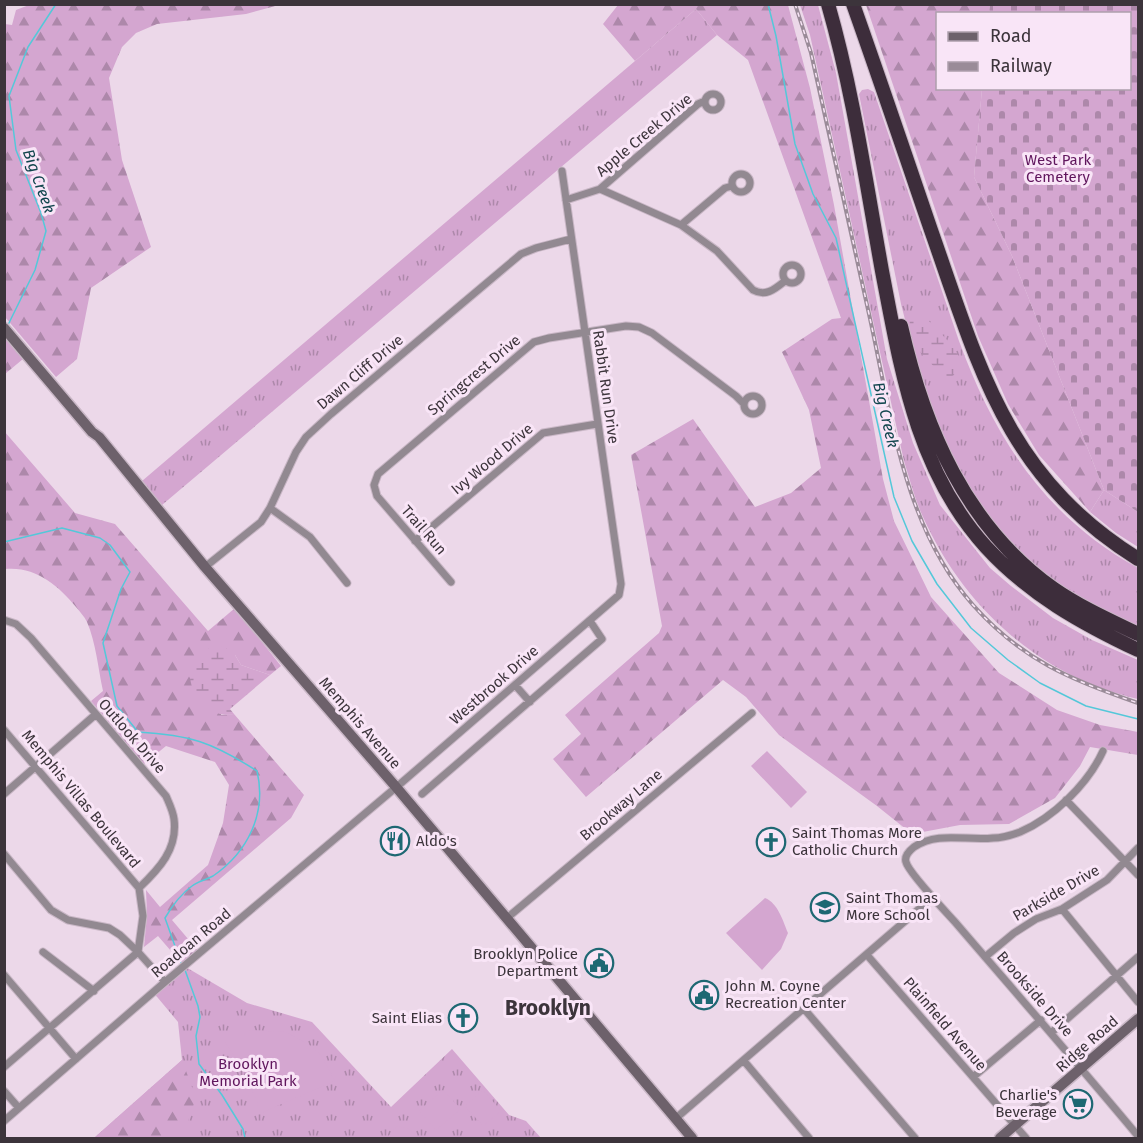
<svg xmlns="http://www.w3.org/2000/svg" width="1143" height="1143" viewBox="0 0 1143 1143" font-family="'Fira Sans',sans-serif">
	<defs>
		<pattern id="grass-tufts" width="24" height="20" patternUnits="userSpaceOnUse" patternTransform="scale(1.5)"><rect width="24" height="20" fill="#d4a6d0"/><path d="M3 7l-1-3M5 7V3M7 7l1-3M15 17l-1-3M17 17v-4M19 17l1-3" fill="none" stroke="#ad88aa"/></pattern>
		<pattern id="forest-firs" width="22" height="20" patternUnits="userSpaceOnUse" patternTransform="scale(1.5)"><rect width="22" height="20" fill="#d4a6d0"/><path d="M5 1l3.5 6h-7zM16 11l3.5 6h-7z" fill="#ad88aa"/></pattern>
		<pattern id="wetland-marsh" width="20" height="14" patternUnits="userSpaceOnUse" patternTransform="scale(1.5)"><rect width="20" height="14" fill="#d4a6d0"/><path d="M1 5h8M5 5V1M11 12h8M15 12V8" fill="none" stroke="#ad88aa"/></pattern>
		<pattern id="cemetery-stones" width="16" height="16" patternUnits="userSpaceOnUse" patternTransform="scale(1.5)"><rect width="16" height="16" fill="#d4a6d0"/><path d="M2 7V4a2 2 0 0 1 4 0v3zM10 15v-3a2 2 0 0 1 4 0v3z" fill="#ad88aa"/></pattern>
	</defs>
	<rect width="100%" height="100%" fill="#ecd8e9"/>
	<path fill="url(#grass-tufts)" d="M800,5H818L836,73L887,359L913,443L940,505L990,568L1011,586L1053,618L1092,640L1138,660V699C1041,677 964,608 923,517C915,500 910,480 904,461L810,35Z
		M696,9L717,35L162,505L142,481Z
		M868,89L874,92L959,341C995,439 1045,517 1138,568V628L1070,594L1015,551L963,484L922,386L901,304L859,94L862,90Z
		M1104,490L1138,512V547L1116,533L1090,512Z
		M184,966L247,1003L312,1022L391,1107L452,1049L509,1115L526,1121L541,1138H94L182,1060L178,1022L153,992Z"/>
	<path fill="url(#forest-firs)" d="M29,5H279L246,14L157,24L136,33L122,47L109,78L122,160L151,247L91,288L77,359L56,377L5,317V24L12,25L16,10Z
		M618,5H788L810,88L834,205L883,479L894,521L931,597L999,673L1057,710L1100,725L1138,732V755L1090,747L1080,766L1055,798L1009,824L960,825L912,834L877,806L779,735L746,697L723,680L586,797L553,759L581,734L565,715L659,633L662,626L631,455L693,419L755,507L791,493L821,468L809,410L782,352L832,319L841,318L748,60L717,35L696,9L635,61L603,24Z
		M866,5H990L989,13L938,14V88L982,89L974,177L1012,256L1104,490L1090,512L1039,455L1008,404L978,336Z
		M4,337L23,359L5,374H4Z
		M4,431L75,513L115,524L208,631L235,608L281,666L270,675L241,665L235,655L221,715L234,714L304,795L291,818L172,920L200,953L184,966L158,936L144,947L147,915L146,890L160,907L208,865L223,823L229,785L215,762L166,746L144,764L91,701L103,691C98,668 96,643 87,622C84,616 80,612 76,607C58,585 35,566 5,569Z
		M182,1060L196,1098L182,1138H94Z"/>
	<path fill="url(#wetland-marsh)" d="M915,315L924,316L951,344L959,357L954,375L947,379C929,361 907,346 910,318Z
		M223,646L235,655L241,665L270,675L230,709L234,714C230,715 224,715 220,714C191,707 176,662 208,649C212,647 218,647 223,646Z"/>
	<path fill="url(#cemetery-stones)" d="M990,5H1138V512L1104,490L1012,256L974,177L982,89L1130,88V14L989,13Z"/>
	<path fill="#d4a6d0" d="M767,751L807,792L791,808L751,766Z
		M765,898C778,903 783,921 788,933L781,949L762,970L726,933Z
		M249,1030L286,1032L308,1044L321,1055L335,1081L261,1113L245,1072L225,1042Z
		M443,1090L461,1109L436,1130L419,1111Z
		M483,1090L501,1111L483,1126L465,1106Z
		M397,1126L409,1129L417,1138H387Z"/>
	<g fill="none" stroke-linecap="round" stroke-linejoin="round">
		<path stroke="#54c8d9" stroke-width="1.5" d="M768,4L776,36L795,144L813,194L836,238L894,497L912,541L937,584L971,628L1008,660L1040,683L1086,706L1138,719
			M7,327L35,270L46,231L41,213L16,150L9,96L28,47L56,4
			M4,542L62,528L100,538L110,545L130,572L121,589L103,643L117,706L138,732C190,735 212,742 257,771C267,813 248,852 213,876C206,880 198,881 192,886C181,894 172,906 165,918L181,963
			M185,970L198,1006L200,1017L196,1036L199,1064L222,1095L243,1129L245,1138"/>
		<g stroke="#c9b7c6" stroke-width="9">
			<path id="minor" d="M705 102a8 8 0 1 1 16 0a8 8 0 1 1-16 0Z
				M732 183a9 9 0 1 1 18 0a9 9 0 1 1-18 0Z
				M600,189L698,104L705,101
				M566,200L600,189L681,225L717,251L753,290C766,297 775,289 785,281
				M681,225L725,188L732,186
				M783 274a9 9 0 1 1 18 0a9 9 0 1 1-18 0Z
				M744 405a9 9 0 1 1 18 0a9 9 0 1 1-18 0Z
				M270,508L310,537L347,583
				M415,541L543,433L597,424
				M205,567L261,522L270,508L296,452L306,437L331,414L521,254L536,248L571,239
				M451,582L377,496L374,485L378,474L534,342L549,338L626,326L639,327L652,333L736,396L744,404
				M4,620L16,624L31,638L166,796C169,803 173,811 174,819C178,849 159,869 139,888
				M515,685L530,702
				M4,730L139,888L143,916L138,952L165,982
				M1103,751C1088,784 1053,818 1020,832C1012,835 1002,838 993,838C966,841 938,831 914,847C909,851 904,856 906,862C908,872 946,912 955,922C1016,993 1078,1064 1138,1136
				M4,794L95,715
				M422,794L602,639L590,621
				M1066,800L1138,875
				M4,854L51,910L68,920L109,928L120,935L138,952L4,1067
				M1062,909L1138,1002
				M507,918L752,713
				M43,952L94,991
				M867,955L1026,1138
				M985,957L1014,933L1036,919L1062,909L1107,880L1138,848
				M4,975L76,1059
				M805,1010L915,1138
				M1052,1032L1138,957
				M744,1061L809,1138
				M973,1077L1041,1020
				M4,1091L19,1108
				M675,1119L933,897
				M4,1121L165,982L400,784L619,595L621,584L562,171"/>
		</g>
		<g stroke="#c9b7c6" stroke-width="13">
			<path id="secondary" d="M4,328L92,432L99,437L205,567L396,787L692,1138
				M1000,1138L1138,1019"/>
		</g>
		<g stroke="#c9b7c6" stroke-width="16">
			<path id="motorway" d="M828,4C853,91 866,182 882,271C901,369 916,470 986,547C1029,594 1081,623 1138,650
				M853,4C880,80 906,157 932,233C980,370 1007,477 1138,559
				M901,326C924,428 966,527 1054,589C1080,607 1109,620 1138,634"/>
		</g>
		<use href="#minor" stroke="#928991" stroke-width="7"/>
		<use href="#secondary" stroke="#6d616b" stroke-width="10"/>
		<use href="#motorway" stroke="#3d2d3b" stroke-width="14"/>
		<g stroke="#9a8b98" stroke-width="4">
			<path id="rail" d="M795,4L811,53C831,140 850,227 869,314C891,413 903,526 973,605C1022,660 1071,680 1138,703"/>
		</g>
		<use href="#rail" stroke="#f9e5f7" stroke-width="1.5" stroke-dasharray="4.5" stroke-linecap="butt"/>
	</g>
	<defs>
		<g id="restaurant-ring" transform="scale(1.5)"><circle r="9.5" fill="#f9e5f7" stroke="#1e6873" stroke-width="1.5"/><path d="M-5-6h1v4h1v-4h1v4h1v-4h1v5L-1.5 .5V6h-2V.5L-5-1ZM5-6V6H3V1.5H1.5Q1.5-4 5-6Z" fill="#1e6873"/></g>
		<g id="church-ring" transform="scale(1.5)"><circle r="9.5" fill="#f9e5f7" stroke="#1e6873" stroke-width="1.5"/><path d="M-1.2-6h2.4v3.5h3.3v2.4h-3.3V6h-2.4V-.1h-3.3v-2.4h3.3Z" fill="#1e6873"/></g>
		<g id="school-ring" transform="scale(1.5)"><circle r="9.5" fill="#f9e5f7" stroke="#1e6873" stroke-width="1.5"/><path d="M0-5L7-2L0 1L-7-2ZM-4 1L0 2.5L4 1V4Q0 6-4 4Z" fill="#1e6873"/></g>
		<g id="civic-ring" transform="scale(1.5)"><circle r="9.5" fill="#f9e5f7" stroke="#1e6873" stroke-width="1.5"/><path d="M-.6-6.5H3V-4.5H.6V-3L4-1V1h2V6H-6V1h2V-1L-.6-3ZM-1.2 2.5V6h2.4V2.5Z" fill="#1e6873"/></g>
		<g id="supermarket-ring" transform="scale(1.5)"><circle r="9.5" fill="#f9e5f7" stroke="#1e6873" stroke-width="1.5"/><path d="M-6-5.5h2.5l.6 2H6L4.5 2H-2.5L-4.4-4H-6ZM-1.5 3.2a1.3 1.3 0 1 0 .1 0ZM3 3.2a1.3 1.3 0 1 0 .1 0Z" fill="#1e6873"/></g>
	</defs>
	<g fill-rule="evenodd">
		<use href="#restaurant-ring" x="395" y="841"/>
		<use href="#church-ring" x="771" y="842"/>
		<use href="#school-ring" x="825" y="907"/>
		<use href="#civic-ring" x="599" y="963"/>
		<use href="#civic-ring" x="704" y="995"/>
		<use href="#church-ring" x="463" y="1018"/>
		<use href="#supermarket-ring" x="1078" y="1104"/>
	</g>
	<g text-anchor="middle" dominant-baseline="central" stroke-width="6" stroke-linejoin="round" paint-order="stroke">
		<g font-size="15" fill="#3c343b" stroke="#f9e5f7">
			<text transform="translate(644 135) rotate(-40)">Apple Creek Drive</text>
			<text transform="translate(360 372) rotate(-40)">Dawn Cliff Drive</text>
			<text transform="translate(474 375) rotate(-40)">Springcrest Drive</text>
			<text transform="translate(606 387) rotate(82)">Rabbit Run Drive</text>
			<text transform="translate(492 459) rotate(-40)">Ivy Wood Drive</text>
			<text transform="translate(424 530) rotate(49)">Trail Run</text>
			<text transform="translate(494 685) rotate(-41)">Westbrook Drive</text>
			<text transform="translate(360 723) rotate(49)">Memphis Avenue</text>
			<text transform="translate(132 736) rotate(49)">Outlook Drive</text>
			<text transform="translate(81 799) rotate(50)">Memphis Villas Boulevard</text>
			<text transform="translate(621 805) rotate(-40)">Brookway Lane</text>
			<text transform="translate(1056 893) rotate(-30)">Parkside Drive</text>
			<text transform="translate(191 943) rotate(-40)">Roadoan Road</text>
			<text transform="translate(1035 994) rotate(49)">Brookside Drive</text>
			<text transform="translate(945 1024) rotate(49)">Plainfield Avenue</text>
			<text transform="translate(1087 1044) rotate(-41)">Ridge Road</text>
		</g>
		<g font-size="15" fill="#60165d" stroke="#f9e5f7">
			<text x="1058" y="160">West Park<tspan x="1058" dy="17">Cemetery</tspan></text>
			<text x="248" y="1064">Brooklyn<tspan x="248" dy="17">Memorial Park</tspan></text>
		</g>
		<g font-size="15" fill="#3c343b" stroke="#f9e5f7" text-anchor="start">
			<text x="792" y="833">Saint Thomas More<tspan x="792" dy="17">Catholic Church</tspan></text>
			<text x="416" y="841">Aldo's</text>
			<text x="846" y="898">Saint Thomas<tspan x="846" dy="17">More School</tspan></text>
			<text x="578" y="954" text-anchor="end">Brooklyn Police<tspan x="578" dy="17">Department</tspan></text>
			<text x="725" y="986">John M. Coyne<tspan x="725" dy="17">Recreation Center</tspan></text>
			<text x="442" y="1018" text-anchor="end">Saint Elias</text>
			<text x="1057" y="1095" text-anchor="end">Charlie's<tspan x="1057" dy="17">Beverage</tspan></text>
		</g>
		<g font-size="16" font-style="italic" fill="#11454d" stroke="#f9e5f7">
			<text transform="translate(39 181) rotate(70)">Big Creek</text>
			<text transform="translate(886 415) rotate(77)">Big Creek</text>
		</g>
		<g font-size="21" font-weight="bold" fill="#3c343b" stroke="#f9e5f7">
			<text x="548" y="1008">Brooklyn</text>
		</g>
	</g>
	<rect width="1143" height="1143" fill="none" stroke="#3c343b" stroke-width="12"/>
	<rect x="936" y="12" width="195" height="78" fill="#f9e5f7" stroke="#ad9eac" stroke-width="1.5"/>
	<rect x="948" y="32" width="30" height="9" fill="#6d616b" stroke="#ad9eac" stroke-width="1.5"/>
	<text x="990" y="42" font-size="18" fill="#3c343b">Road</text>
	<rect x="948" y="62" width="30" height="9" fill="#9a8b98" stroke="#ad9eac" stroke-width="1.5"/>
	<text x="990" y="72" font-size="18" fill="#3c343b">Railway</text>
</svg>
